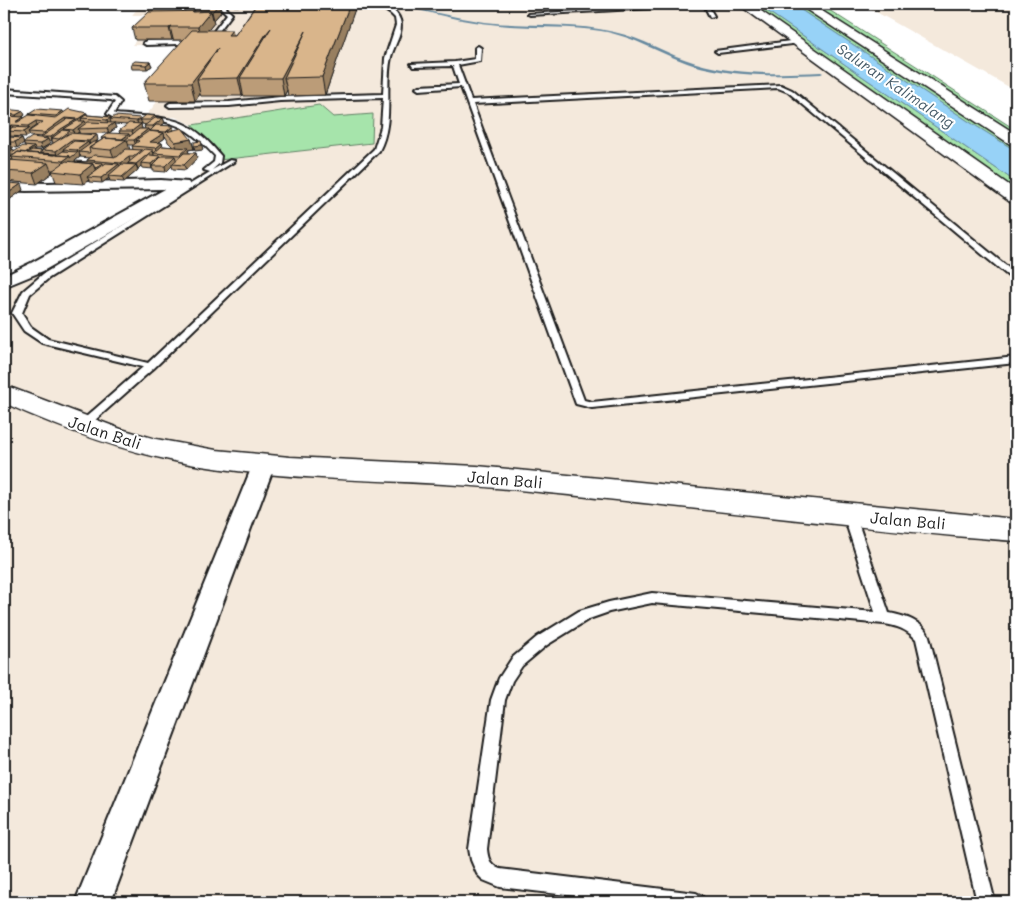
<svg xmlns="http://www.w3.org/2000/svg" width="1020" height="906" viewBox="0 0 1020 906" font-family="Mali,sans-serif">
	<rect width="100%" height="100%" fill="#fff"/>
	<filter id="ink" filterUnits="userSpaceOnUse"><feTurbulence type="fractalNoise" baseFrequency=".02" numOctaves="2"/><feDisplacementMap in="SourceGraphic" scale="10" xChannelSelector="R" yChannelSelector="G"/><feConvolveMatrix kernelMatrix="1 2 1 2 8 2 1 2 1" color-interpolation-filters="sRGB"/></filter>
	<g filter="url(#ink)">
		<path fill="#f4e9dc" d="M37,4H742L1016,200V902H4V283L55,260L193,180L219,160L372,143L373,114L333,117L319,105L192,125L175,117H145L201,46L132,45L158,15H132L138,8L72,9Z
			M862,4H1016V91Z"/>
		<path fill="#a6e4ab" stroke="#618064" d="M744,4H757L1016,182V198Z
			M792,4H804L814,10H829L1016,130V151L968,121Z
			M319,105L333,117L373,114L372,143L219,160L192,125Z"/>
		<path fill="#97d2f7" stroke="#66899f" d="M757,4H792L968,121L1016,151V182Z"/>
		<g fill="none" stroke-linecap="round" stroke-linejoin="round">
			<path fill="#66899f" fill-rule="evenodd" d="M404,4C413,4 424,9 433,12C450,16 468,19 485,22C528,27 572,22 614,32C643,38 668,55 696,63C736,75 780,74 821,72L823,73L821,74C779,76 734,77 693,65C662,55 634,36 601,31C571,26 541,28 510,26C487,24 462,21 439,15C428,12 413,10 404,4Z"/>
			<g stroke="#1c1c1c" stroke-width="4">
				<path id="lane" d="M224,4H228L226,8L232,14L210,43L146,45L143,43L146,41L207,40L227,14L221,8Z
					M376,4C385,3 397,10 400,20C404,32 394,45 391,57C384,88 395,121 379,151L154,368L86,428H78L77,426L78,424L143,367L42,343L24,331L12,313L23,291L43,274L210,172L204,170L214,162L215,156C177,114 164,122 114,118L107,114L115,102L111,100L4,93V89L115,97L121,102L114,113L115,114C166,119 186,112 221,156L220,163L212,170L230,160L235,161L49,278L30,294L22,313L31,327L48,339L148,363L374,149L381,127L383,98L280,101L229,106L170,107L167,105L170,103L229,102L280,97L383,94L385,58L396,25L395,18L391,14Z
					M686,4H707L714,16L710,17L704,5L530,15L528,14Z
					M1010,4H1016V7Z
					M798,40L800,43L718,53L715,51Z
					M478,46L481,48L480,61L458,65L471,100L781,85L792,90L1016,274V281L1013,280L788,92L778,88L473,104L584,400L592,402L1016,357V363L592,408L576,404L461,87L419,90L416,88L419,86L459,84L453,66L413,67L411,64L455,62L475,59V48Z
					M849,510L853,511L855,514L889,613C905,616 922,621 929,636L995,902H977L916,639C906,629 897,626 884,624L652,603L609,612L589,619L547,645L522,666L512,681L505,700L487,849C488,859 490,865 500,869L696,893L702,896L705,902H625L500,887L483,880L477,874L471,860L469,849L491,700L499,678L512,658L537,637L579,611L609,602L652,593L875,612L843,514L845,511Z"/>
			</g>
			<g stroke="#1c1c1c" stroke-width="4">
				<path id="street" d="M161,180L188,182L190,185L188,188L43,271L4,287V276L31,263L165,189L26,191L4,190V182L48,183Z
					M264,456L272,459L275,464L111,902H75L253,464L256,459Z"/>
			</g>
			<g stroke="#1c1c1c" stroke-width="3">
				<path id="secondary" d="M4,385L121,429L156,439L216,450L290,457L477,466L1016,519V541C847,528 678,505 508,489C399,478 287,483 179,462C118,450 60,428 4,403Z"/>
			</g>
			<g stroke="#1c1c1c" stroke-width="3">
				<path id="primary" d="M738,4H751L1016,190V203L1010,202Z
					M798,4H811L1016,134V146L1010,144Z"/>
			</g>
			<use href="#lane" fill="#fff" fill-rule="evenodd"/>
			<use href="#street" fill="#fff" fill-rule="evenodd"/>
			<use href="#secondary" fill="#fff" fill-rule="evenodd"/>
			<use href="#primary" fill="#fff" fill-rule="evenodd"/>
		</g>
		<path fill="#bb9c78" stroke="#1c1c1c" fill-rule="evenodd" d="M219,4L221,12L214,20H213L214,23L208,30L233,35H235L255,6H234L233,4H360L358,8H355L325,95L288,96L287,90L284,96H244L243,94L242,96H201L200,94L195,101H149L144,83L184,40H173V39L172,40H135L132,28L150,12L148,8Z
			M150,62L152,66L147,69H132L131,64Z
			M4,109L25,115L23,117H24V118L29,116V114L64,113L111,117V118L141,119L155,116L156,118H163L165,123L161,126L174,130L191,139L194,149L188,150L189,153H196L197,158L186,170L173,169L172,166L166,172L153,171V169L142,168L141,166L138,169V170L124,182L110,181L109,178L102,183L89,182V180L83,184L56,182L52,171L54,170H50L52,173L37,184L4,181ZM142,123V124L146,125L144,126L145,129H142L141,124ZM114,124L127,125L119,131L120,134L101,138L102,140L98,142H96L98,140L76,134L79,132L80,134L109,133L116,128ZM7,134L8,136L26,137L30,135V136L41,137V138L24,143L22,138L6,139L5,137L7,136ZM165,136L167,139L168,142L173,147L163,146L162,143H158L165,138ZM49,142H53V143L42,150V151L35,150V149H41L50,144ZM23,143L25,146L15,152L12,149V147L17,148ZM128,145H133L132,146L133,150H130ZM80,155V157L90,158L87,160V162H73L80,157Z
			M4,183H6V185L23,190L9,200L4,199Z"/>
		<path fill="#987f61" stroke="#1c1c1c" d="M187,4H204L187,23L184,8Z
			M219,4L221,12L214,20L212,12Z
			M350,4H354L355,9L325,95L322,77Z
			M211,11L214,23L201,39L198,27Z
			M172,26L170,27L173,39L172,40L169,28Z
			M271,28L240,78L243,94L242,96L238,78L266,34Z
			M232,30L236,46L228,35Z
			M306,31L284,78L287,90L284,96L281,78Z
			M218,48L197,79L200,94L195,101L191,83Z
			M150,62L152,66L147,69L146,65Z
			M23,111L25,115L18,120L16,115Z
			M63,111L65,116L58,121L56,116Z
			M87,113L88,118H81L82,122L80,124L78,119Z
			M111,117L112,119H110L111,123L108,125L107,120Z
			M65,118L66,123L46,138L44,133Z
			M141,118L142,120H140L142,123L138,126L137,121Z
			M163,118L165,123L154,131L153,126Z
			M76,120L78,125L64,129L65,133L52,138V142L51,137L61,129Z
			M36,121L37,126L28,132L30,135L26,137L24,132L29,129L28,126Z
			M85,121L87,126L78,129L79,132L74,135L73,130Z
			M114,123L116,128L109,133L107,128Z
			M4,124V129L7,136L4,138Z
			M141,124L142,129L133,136L132,131Z
			M12,125L14,130L6,131L7,135L5,130Z
			M173,126L174,131L166,132Z
			M148,129L150,134L139,141L136,140L137,144L136,146L134,140Z
			M164,133L165,138L152,147L150,142Z
			M129,134L130,139L127,140L130,150L115,160L111,150L118,143Z
			M97,135L98,140L90,146L89,141Z
			M22,138L24,143L17,148L15,142Z
			M48,139L50,144L41,149L40,144Z
			M191,139L194,149L188,150L189,153L182,160L180,155L178,152L175,142Z
			M71,140L73,145L63,149L64,151L57,156L56,151Z
			M201,141L203,150L195,151L194,146Z
			M88,142L90,147L79,152L80,157L72,163L67,171L63,161L70,156L78,152L77,150Z
			M10,143L12,148L6,152L4,147Z
			M162,143L163,148L158,153L156,148Z
			M34,147L36,152L21,156Z
			M13,149L16,154L9,155L10,157L4,162V155Z
			M153,150L154,155L141,163V166L138,169L136,164Z
			M196,153L197,158L186,170L184,165Z
			M160,156L162,161L152,166V169L151,164Z
			M175,156L177,162L172,164V166L166,172L165,166Z
			M129,157L130,162L122,168L121,163Z
			M48,163L52,173L37,184L33,173Z
			M103,163L104,168L98,173L96,168Z
			M93,164L97,174L87,177L89,180L83,184L80,174Z
			M119,164L120,169L108,176L109,178L102,183L101,178Z
			M136,165L138,170L124,182L122,177Z
			M21,184L23,190L9,200L7,194Z"/>
		<path fill="#d9b58b" stroke="#1c1c1c" d="M153,4H187L184,8H148Z
			M200,4H219L212,12H211V11L193,12Z
			M257,4H350L322,77L284,78L306,31L281,78H240L271,28L266,34L238,78L197,79L218,48L191,83H144L192,30H232L228,35H235Z
			M211,11L198,27H170L172,26L169,28H132L149,12Z
			M135,61L150,62L146,65L131,64Z
			M4,109L23,111L16,115L4,114Z
			M37,109L63,111L56,116L29,114Z
			M69,109L87,113L78,119L65,118L44,133L28,132L43,122L36,121L28,126L12,125L5,130L4,127V124L9,121L4,124V116L24,117L16,122H18L29,115L56,118Z
			M86,115L111,117L107,120L81,118Z
			M146,115L155,116L150,120H140Z
			M115,116L141,118L137,121L110,119Z
			M155,118H163L153,126H144Z
			M68,119L76,120L61,129L51,137H41Z
			M77,121H85L73,130L64,129Z
			M88,122L114,123L107,128L78,129Z
			M129,123L141,124L132,131H119Z
			M156,125L173,126L166,132L150,131Z
			M13,127L30,128L24,132L6,131Z
			M182,128L191,139L175,142L166,132Z
			M139,129H148L134,140H125Z
			M63,130L70,131L59,139L52,138Z
			M149,131L164,133L150,142L162,143L156,148L132,146L139,141L136,140Z
			M70,133L97,135L89,141L71,140L56,151L42,150Z
			M108,133L129,134L122,139L101,138Z
			M9,137L22,138L15,142H4V140Z
			M32,137L48,139L40,144L23,143Z
			M105,138L126,140L111,150L89,148Z
			M74,141L88,142L77,150L63,149Z
			M201,141L202,145L194,146V142Z
			M93,142H98L89,148L90,152L89,153L79,152Z
			M4,143H10L4,147Z
			M23,146L34,147L25,153L18,152L14,155H9Z
			M162,146L188,148L180,155L154,153Z
			M4,148L13,149L4,155Z
			M126,149L142,150L133,157H129L121,163L87,160L94,155L117,157Z
			M145,149L153,150L136,164L128,163Z
			M32,150L42,151L38,154L27,153Z
			M63,151L78,152L70,158V156L57,155Z
			M18,152L70,156L63,161L11,157Z
			M41,153L56,154L55,155L39,154Z
			M184,153H196L184,165L172,164Z
			M150,155L160,156L151,164L141,163Z
			M162,156H175L165,166H152Z
			M5,157H12L13,160H9L4,163V158Z
			M9,160L48,163L33,173L4,171V163Z
			M66,161L93,164L80,174L52,171Z
			M76,161L103,163L96,168H95L93,164L75,162Z
			M106,163L119,164L101,178L87,177Z
			M122,164L136,165L122,177L108,176Z
			M8,183L21,184L7,194H4V186Z"/>
	</g>
	<g text-anchor="middle" dominant-baseline="central" stroke-width="4" stroke-linejoin="round" paint-order="stroke">
		<g font-size="15" font-style="italic" fill="#475c69" stroke="#fff">
			<text transform="translate(896 85) rotate(34)">Saluran Kalimalang</text>
		</g>
		<g font-size="16" fill="#1c1c1c" stroke="#fff">
			<text transform="translate(105 432) rotate(18)">Jalan Bali</text>
			<text transform="translate(505 479) rotate(5)">Jalan Bali</text>
			<text transform="translate(908 520) rotate(5)">Jalan Bali</text>
		</g>
	</g>
	<rect width="1020" height="906" fill="none" stroke="#fff" stroke-width="20"/>
	<rect x="10" y="10" width="1000" height="886" fill="none" stroke="#1c1c1c" stroke-width="2" filter="url(#ink)"/>
</svg>
